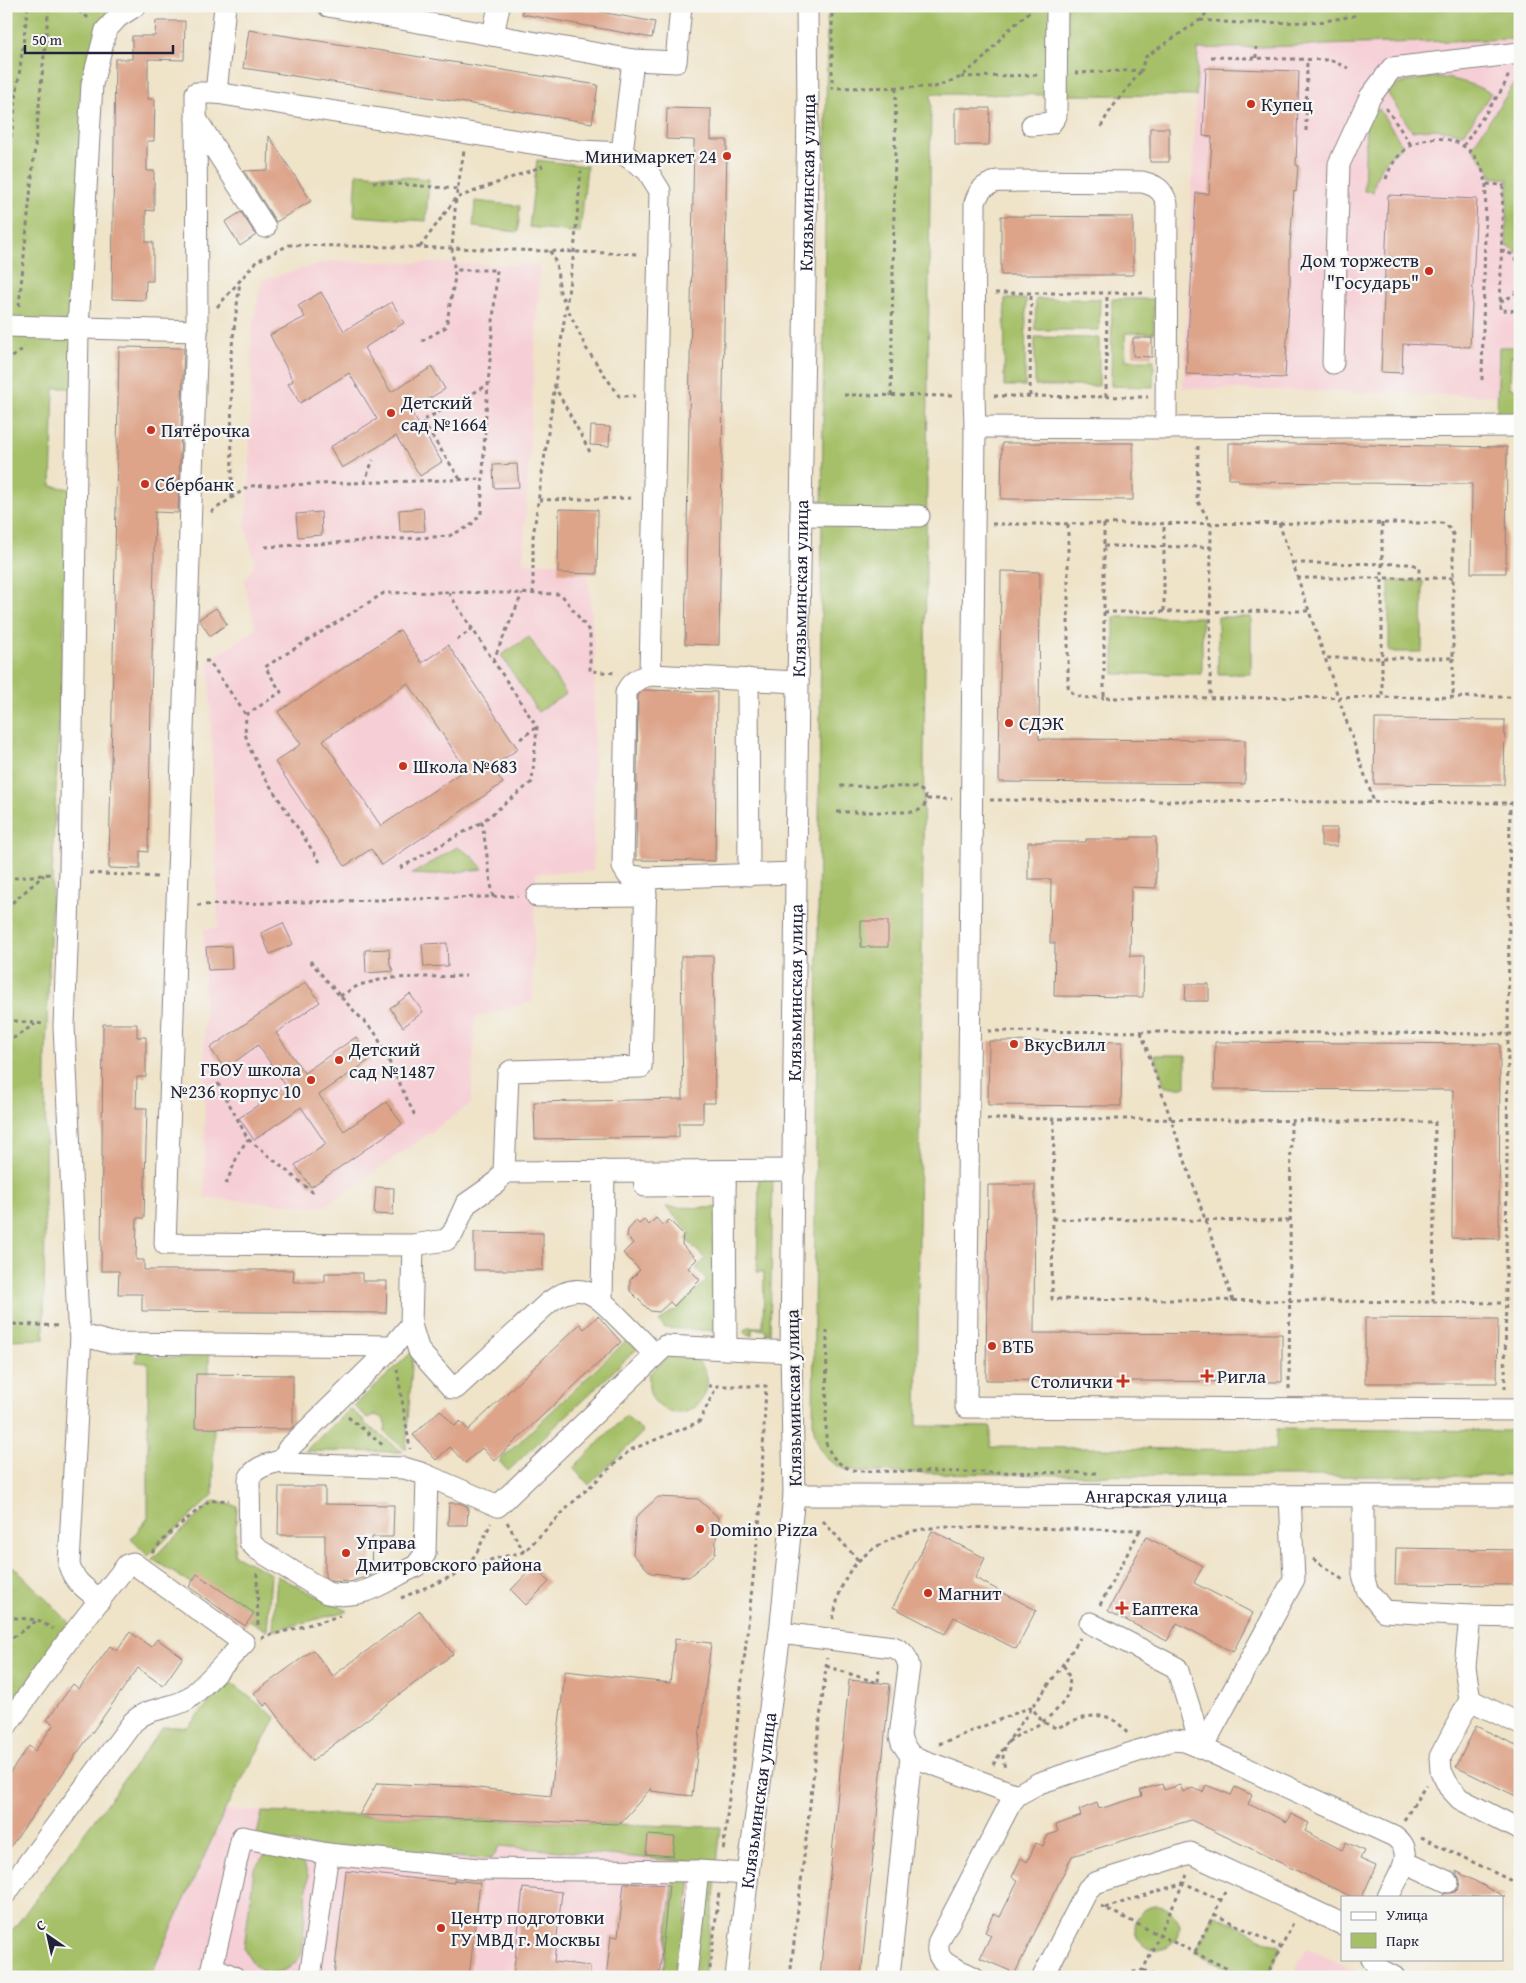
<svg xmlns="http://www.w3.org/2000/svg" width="1526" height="1983" viewBox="0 0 1526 1983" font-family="'Gentium Book Plus',serif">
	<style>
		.built { fill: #f6cfd6 }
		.green { fill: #a5c067; stroke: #647151 }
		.building { fill: #dda48a; fill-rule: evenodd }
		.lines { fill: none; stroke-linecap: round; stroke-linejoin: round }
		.minor-casing { stroke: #888282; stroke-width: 23 }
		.path { stroke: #888282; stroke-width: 3; stroke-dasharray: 4 4; stroke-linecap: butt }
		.minor { stroke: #fff; stroke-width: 21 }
		.poi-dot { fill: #c8321e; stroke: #f6f6f2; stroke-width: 2 }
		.labels { text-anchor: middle; stroke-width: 4.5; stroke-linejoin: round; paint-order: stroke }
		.poi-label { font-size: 19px; fill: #22223b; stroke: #f6f6f2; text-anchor: start }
		.street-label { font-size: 19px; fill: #22223b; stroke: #f6f6f2 }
	</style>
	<rect width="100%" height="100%" fill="#f6f6f2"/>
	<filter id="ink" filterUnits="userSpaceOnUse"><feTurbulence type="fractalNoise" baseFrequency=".02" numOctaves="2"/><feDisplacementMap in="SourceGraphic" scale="10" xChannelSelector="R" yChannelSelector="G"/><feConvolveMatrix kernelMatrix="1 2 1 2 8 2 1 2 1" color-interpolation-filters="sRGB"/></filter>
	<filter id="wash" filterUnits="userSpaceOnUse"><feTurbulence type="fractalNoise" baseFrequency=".0096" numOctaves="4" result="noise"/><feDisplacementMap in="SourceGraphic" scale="20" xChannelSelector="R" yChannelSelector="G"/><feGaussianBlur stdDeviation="1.12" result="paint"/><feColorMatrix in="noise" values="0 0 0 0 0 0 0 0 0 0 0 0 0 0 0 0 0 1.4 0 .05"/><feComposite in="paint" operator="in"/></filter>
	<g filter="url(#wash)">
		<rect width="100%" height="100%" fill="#efe3c8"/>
		<path class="built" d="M1514,39L1520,55V347H1499L1498,396L1183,388L1198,49Z
			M331,261L540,265L523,563H558V573L588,574L595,653L593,871L536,873L532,1002L475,1017L471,1104L324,1207L205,1198L204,929L218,928L209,661L256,629L244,582L255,563L245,527L249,486L252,328L262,280Z
			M225,1810L721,1827L704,1977H150Z
			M1307,1948L1343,1965L1368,1977H1292Z"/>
		<path class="green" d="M6,6H118L99,43L73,388H54L51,486L71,489L54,827L46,1052L44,1339L6,1340Z
			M831,6H1360L1364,9H1512L1514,39L1198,49L1196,96L931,94L917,1426L991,1427V1447L1276,1450L1277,1429L1520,1431V1476H1149L856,1472C828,1467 818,1452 813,1425L827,19Z
			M1520,75V254L1506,245L1508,179L1492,177L1489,169L1472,147Z
			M1437,77C1457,79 1473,84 1491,93L1464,134C1445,129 1431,128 1412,131L1385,89C1402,82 1418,79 1437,77Z
			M1379,109L1403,146C1385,158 1376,171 1373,192L1364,191L1366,120L1371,114Z
			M537,160L587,166L580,233L529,227Z
			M357,173L429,179L426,221L354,216Z
			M475,201L520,206L518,232L473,227Z
			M1005,299H1026L1025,386H1004Z
			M1036,299H1100L1099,330H1035Z
			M1112,299H1154V333H1125L1126,360H1154L1153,387L1111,386Z
			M1035,337L1099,338V386H1035Z
			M1499,347H1520V356H1511L1510,388L1520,389V417L1497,415Z
			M1389,581H1423L1422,652H1389Z
			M1114,617H1202V674H1114Z
			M1218,617H1251V674H1218Z
			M529,637L566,694L538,712L501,655Z
			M457,847L472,856L483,869L430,875L412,874Z
			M1154,1055H1186V1087H1165Z
			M759,1176H773L770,1336H766V1330L752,1329V1336L745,1333V1330L749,1327H763L764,1272H757Z
			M666,1207L724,1208L716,1331L665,1328L659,1322L673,1310L675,1311L707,1280L696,1268L705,1259L686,1239L691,1234Z
			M631,1336L640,1346L508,1471L499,1461Z
			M209,1342V1416L214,1420L213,1495L148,1556L131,1539L148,1518V1363L136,1362L137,1350L150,1351L156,1358L185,1357L186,1343Z
			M413,1351L406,1450L384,1432L386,1426L383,1418L375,1415L368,1418L354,1406Z
			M671,1354C734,1355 704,1431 664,1409C649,1401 648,1389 649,1374Z
			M350,1409L365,1421L364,1423L403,1452L305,1451Z
			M626,1415L643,1432L589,1485L573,1468Z
			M213,1501L237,1506L234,1555L271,1574L267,1631L152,1559Z
			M6,1559L70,1623L6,1714Z
			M277,1576L347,1611L273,1631Z
			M228,1680L276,1718L225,1810L150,1977H6V1939L163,1727H188Z
			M262,1812L674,1826L721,1827L717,1864L499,1846L494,1856L490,1859L331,1852L257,1835Z
			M276,1851C294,1856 303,1856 308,1876L302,1954C285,1981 255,1978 244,1948L254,1869L263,1857Z
			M674,1877L691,1878L680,1973L663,1971Z
			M703,1879L716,1880L704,1977H691Z
			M1135 1928a22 22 0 1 1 44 0a22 22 0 1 1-44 0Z
			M1214,1914L1281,1947L1266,1977H1244L1195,1952Z"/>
		<g id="blocks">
			<path class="building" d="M523,6H569L655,22L652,38L522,14Z
				M156,21H185L184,60L148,59V99H155L154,141H147V171H154V211L146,210V242H153V281H146L145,300L112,299L115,59H132V36H155Z
				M249,30L598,85L592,123L243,68Z
				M1206,68L1299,71L1296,165H1298L1296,192L1294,191L1290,245V281L1285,378L1186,374L1196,193L1209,194L1212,137L1203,136Z
				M667,108L711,109V140H727L719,645L685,644L694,140L666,139Z
				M955,108H990L989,145H955Z
				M1150,128H1169V162H1150Z
				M269,136L311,201L276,222L244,171L268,170Z
				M1388,195L1477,199L1470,347L1403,344L1402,373L1381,372Z
				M241,212L256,235L240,246L225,222Z
				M1001,216L1133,217V275H1001Z
				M321,292L344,331L392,302L404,323L364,348L391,392L432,367L445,389L410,410L442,462L420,476L396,436L342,468L330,447L377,419L349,373L300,403L288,384L293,381L270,335L305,317L298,306Z
				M1133,338H1152V357L1133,356Z
				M119,347L184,348L178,513L155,512L148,852L140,851V869L109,868Z
				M591,426L610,427L609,446L590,445Z
				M1002,443H1133V500L1001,499Z
				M1229,443L1507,447L1506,573H1471L1472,484L1239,482V479H1229Z
				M517,464L519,487L494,488L493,465Z
				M423,508L425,531L400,532L399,510Z
				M559,509L598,510L597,574L558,573Z
				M321,512L322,535L298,537L296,514Z
				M1001,571L1040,572L1039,739L1245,740V784L999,782Z
				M216,608L227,624L210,636L199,619Z
				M400,630L422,663L448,645L518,749L492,767L503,783L382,865L371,849L345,866L275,762L301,744L278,712ZM408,683L466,769L381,826L323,740Z
				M644,690L717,692L715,861L636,860L638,696Z
				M1375,719L1505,720L1504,785L1374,784Z
				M1321,828H1337V846H1321Z
				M1131,837H1156V888L1131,887L1130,956H1144L1143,997L1054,996L1055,943H1050L1051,879H1028V842H1086V839H1131Z
				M861,921H888V947H861Z
				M283,923L293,944L270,954L261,933Z
				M447,943L448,966L424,967L422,944Z
				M231,946L232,969L208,970L206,947Z
				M389,949L390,965L394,971L366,973L365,950Z
				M681,956H713L715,1103H703V1123H679V1137L535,1139L534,1102L683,1099Z
				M306,982L320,1002L276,1033L304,1073L356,1037L371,1059L319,1095L344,1131L386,1102L402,1124L311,1187L295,1165L326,1144L301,1107L254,1140L239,1118L286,1086L258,1045L225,1069L210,1048Z
				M1186,984H1209V1001H1185Z
				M410,994L423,1012L403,1027L390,1008Z
				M103,1024H137V1037H146V1077H137L136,1108H147L144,1218H137L136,1260H144V1270H294L293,1282H325V1273H362V1281H387L386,1313L142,1311V1294H118L119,1271H101Z
				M989,1041L1122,1042L1121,1106L988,1105Z
				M1215,1042L1500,1044L1499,1239L1452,1238L1453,1090L1214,1089Z
				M988,1185H1035L1034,1333L1282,1334V1382L986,1380Z
				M376,1187L394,1188L393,1215L374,1214Z
				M656,1218L663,1226L669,1220L683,1234L682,1245L697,1259L688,1268L700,1280L674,1306L670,1302L659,1312L650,1311L630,1291V1280L640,1270L623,1253L633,1243L627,1237L628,1230L636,1221L639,1224L644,1220L649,1225Z
				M474,1232L543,1233V1270H474Z
				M598,1316L621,1342L494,1461L482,1448L465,1463L450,1447L436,1460L413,1435L440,1410L455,1426L460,1421L468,1430L580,1324L584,1329Z
				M1365,1318L1498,1319L1497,1383H1365Z
				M196,1374L293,1375V1427L290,1429L195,1428Z
				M279,1487H325V1504L394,1505L393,1537H372L371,1575L350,1582L331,1581L325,1577V1535H278Z
				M658,1497L698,1499L718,1517L715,1554L689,1577L651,1573L633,1554L636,1517Z
				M449,1503H460L468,1507L467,1525H448Z
				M932,1531L985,1558L975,1578L1036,1610L1016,1649L954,1617L945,1634L893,1607Z
				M1146,1537L1203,1566L1194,1583L1253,1613L1233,1652L1177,1623L1167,1641L1108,1611Z
				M1396,1548L1520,1550V1585L1395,1584Z
				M533,1567L549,1582L526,1605L511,1590Z
				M197,1574L254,1613L245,1626L189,1587Z
				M420,1611L453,1654L312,1761L268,1703L264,1706L254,1693L313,1650L333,1676Z
				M130,1632L151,1647L157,1639L183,1657L163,1686L138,1668L6,1853V1778L29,1746L35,1751L54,1724L47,1720L73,1684L79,1689L110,1646L117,1651Z
				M675,1639L711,1643L692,1796L651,1791V1788L620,1824L359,1815L377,1783L468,1787L551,1796L565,1671L670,1683Z
				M849,1680L890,1684L861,1977H820Z
				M1476,1726L1520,1747V1798L1456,1767Z
				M1162,1784L1164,1790L1180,1785L1183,1792L1192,1788L1203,1792L1206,1785L1231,1795L1235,1787L1252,1795L1248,1804L1287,1822L1291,1814L1309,1823L1305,1831L1342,1850L1346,1842L1364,1851L1360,1859L1376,1866L1362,1897H1352L1191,1820L1072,1856L1015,1973L980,1958L991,1935L985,1932L993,1914L1000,1917L1018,1880L1012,1877L1021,1858L1027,1862L1036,1843L1043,1846L1048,1835L1058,1832L1056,1825L1081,1816L1079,1810L1097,1803L1099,1809L1142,1796L1140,1790Z
				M648,1835L675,1837L673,1856L646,1854Z
				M346,1871L454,1883V1880L480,1883L469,1977H334Z
				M1456,1871L1505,1897H1442L1444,1894L1455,1892L1459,1888L1460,1880Z
				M624,1883L669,1885L659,1977H606L611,1936L618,1937Z
				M523,1888L562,1892L554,1962L590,1966V1977H513Z"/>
		</g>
	</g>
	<g filter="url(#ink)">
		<use href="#blocks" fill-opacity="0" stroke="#888282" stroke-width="1"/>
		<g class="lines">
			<g class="minor-casing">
				<g id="minor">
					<path d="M135,6L118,17L106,30L92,84L78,328L70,871L64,1026L78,1321L81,1335L112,1343L393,1346"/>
					<path d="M328,6L633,60L622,153L582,151L216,93H196L197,331L165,1244L413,1245L446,1240L453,1233L466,1204L496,1183L504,1172L794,1170"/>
					<path d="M493,35L499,6"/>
					<path d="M633,60L676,62L681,6"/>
					<path d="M216,93L225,6"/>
					<path d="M196,119L265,227"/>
					<path d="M1032,125L1051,123L1056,116L1057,6"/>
					<path d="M622,153L647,170L660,191L650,675C639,678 630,682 626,693L623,867L628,875L646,878"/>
					<path d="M6,326L197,331"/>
					<path d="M1333,363L1339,164L1370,97L1392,68L1520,53"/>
					<path d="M975,427L1166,428L1520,426"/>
					<path d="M1166,428L1167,204C1163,190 1156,185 1142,182L997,181C984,186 979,189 975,203L974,396L975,427L966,1407L1520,1410"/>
					<path d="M801,515L919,516"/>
					<path d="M650,675L798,682"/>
					<path d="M748,679L749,875"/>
					<path d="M537,896L646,895"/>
					<path d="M643,1171L645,1186L725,1185"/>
					<path d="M725,1171L726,1349"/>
					<path d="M504,1172L508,1074L511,1071L641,1067L646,878L796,873"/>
					<path d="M413,1245L411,1325L393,1346L288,1449L283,1460L287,1464L404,1468L421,1473L498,1506L665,1346L791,1352"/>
					<path d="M602,1299L604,1171"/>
					<path d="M411,1325L419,1351L452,1388H456L548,1303C580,1278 596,1294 620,1319C632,1331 644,1343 655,1355"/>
					<path d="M81,1335L69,1565C74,1582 86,1589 100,1600"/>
					<path d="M283,1460C270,1464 255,1466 249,1479L250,1542L257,1549L327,1593C364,1601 385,1580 416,1566L425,1554L427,1476"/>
					<path id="s1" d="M794,1495L1520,1496"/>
					<path d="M1363,1497V1575L1367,1590L1384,1611L1470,1616L1465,1667L1470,1700L1520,1724"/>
					<path d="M1470,1616L1520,1617"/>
					<path d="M1090,1623L1177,1668L1202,1748L1294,1579L1290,1497"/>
					<path d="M780,1633L893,1647C903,1651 907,1656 909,1667L900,1736L902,1743L911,1756L889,1977"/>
					<path d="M1470,1700L1440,1757L1441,1771L1449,1787L1460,1799L1520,1830"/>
					<path d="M6,1726L69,1639L127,1565L133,1563L244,1643C229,1658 203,1689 186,1700C168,1710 148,1707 133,1722L6,1893"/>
					<path d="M911,1756L1017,1795"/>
					<path d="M1405,1862L1448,1882"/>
					<path d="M698,1871L748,1874"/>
					<path d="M1372,1959L1379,1969L1394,1977"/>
					<path d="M234,1977L212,1967L242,1837L328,1854"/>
					<path d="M310,1977L328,1854L479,1869L698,1871L686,1977"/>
					<path id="s2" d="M736,1977L748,1874L780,1633L794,1495L791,1352L798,682L808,112L807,6"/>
					<path d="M973,1977C956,1968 932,1964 939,1941L1010,1804L1017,1795L1039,1783L1172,1740L1185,1741L1202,1748L1394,1836C1418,1853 1398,1876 1388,1897"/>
					<path d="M1043,1977L1088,1889L1095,1883L1190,1853L1342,1924"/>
				</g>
			</g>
			<path class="path" d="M72,6L90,19
				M832,6V88L935,87L961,77L985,57L1005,33L1036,6
				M1200,20L1238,23L1319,22L1359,15
				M1211,57L1330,60L1348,68
				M1256,58V47
				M1075,73L1142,70L1144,58L1200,20L1213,6
				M961,77L1037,75
				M1386,108L1411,145
				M1101,127C1111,105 1128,90 1141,70
				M1306,131L1307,59
				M1463,146L1503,88L1509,74
				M6,177L28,6
				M1386,179C1403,123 1477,125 1486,184L1503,185L1500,310L1520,311
				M373,182L458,189
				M420,247L456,198L464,151
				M1501,250L1511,254L1520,265
				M550,251L556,263L560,292L586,348L619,396H635
				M995,293H1146
				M1500,302L1514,295L1520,286
				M19,306L49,6
				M217,307L257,261L289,245L452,248L456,198L543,166
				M422,341L446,327L455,277L452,248L640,254
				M6,362L25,347
				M1482,380L1486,184
				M554,385L590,452
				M844,395L955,396
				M891,396L896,87
				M994,396L1148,397
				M1030,396L1031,293
				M1106,397L1107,293
				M1198,446L1197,500L1211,524L1210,698
				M460,479L422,421L488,385
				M364,483L373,460
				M232,497L231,354L240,281
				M539,500L635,498
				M211,512L249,486L482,479
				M1279,523L1374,802
				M1382,523V697
				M992,524L1442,523L1447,525L1453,534V658H1324
				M1068,524V686C1073,701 1091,697 1104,698
				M1104,524V698L1520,697
				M1104,546L1211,547
				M265,547L449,536L470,526L481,514L486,411L497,270H454
				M1293,563L1412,564L1419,567V577
				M1297,578H1453
				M533,594V537L574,252L581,171
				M1164,611V524
				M1104,612L1309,611
				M457,640L472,629
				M1453,658V697
				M205,661H209L246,715
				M493,661L522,594
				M520,739L537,727
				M927,799H952
				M990,800L1520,803
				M837,812H914C930,808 930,791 914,787L837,786
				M320,862L263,775L251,751L245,734L246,715L281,692L265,667L384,593L448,592
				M400,868L482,822
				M89,873L158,877
				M6,879L50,874
				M493,897L482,822L532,782L537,727L448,592L561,594L590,632V671L615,673
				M197,905L518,896
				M6,908L44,875
				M310,961L340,996L376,1034L416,1118
				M340,996L359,985L388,978L466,976
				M6,1020L45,1024
				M988,1031L1520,1034
				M1141,1032L1233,1301
				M6,1043L35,1024
				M218,1083L248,1139L316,1195
				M987,1119C1136,1118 1285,1121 1435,1122L1433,1302L1052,1299L1054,1120
				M226,1184L239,1152L248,1139
				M1053,1219L1290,1221
				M1433,1302L1505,1303
				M6,1328L14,1324L60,1326
				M827,1330L826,1443C832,1459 840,1467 857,1471L1096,1473
				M397,1369L410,1449
				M708,1386H717
				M1289,1389L1291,1122
				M1505,1389L1510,803
				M348,1417L384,1446
				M823,1521L859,1561
				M507,1522L524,1552
				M152,1552L171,1532L209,1501L229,1500
				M1313,1559L1343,1580
				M463,1572L477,1552L491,1523
				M257,1573L258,1629
				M401,1598L493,1559L524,1552L572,1503L630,1450L699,1422L717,1386H766L760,1515L723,1853
				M1100,1605L1140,1530
				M6,1617L38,1620L53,1629
				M833,1619C836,1607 838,1594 844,1582C855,1556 886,1538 913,1531C922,1529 931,1528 940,1527L1145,1530
				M261,1638L340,1616
				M6,1642L38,1620
				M826,1666L878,1683L879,1666
				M1008,1742C1019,1733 1031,1730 1042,1722C1061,1709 1080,1688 1063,1665
				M939,1744L1031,1707L1043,1722L1056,1728C1084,1718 1106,1704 1127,1733
				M1005,1747L1003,1757L1005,1770
				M993,1765C1020,1721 1053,1682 1080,1638
				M1404,1820L1426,1785
				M1421,1837L1520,1885
				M1101,1906L1244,1977
				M1105,1908L1184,1883L1221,1900
				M1214,1914L1281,1947
				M1195,1952L1225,1892
				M709,1977L719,1892
				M790,1977L827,1658
				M1109,1977L1143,1970L1187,1875
				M1140,1977L1143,1970L1157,1977
				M1266,1977L1293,1923"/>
			<use href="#minor" class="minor"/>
		</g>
	</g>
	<g class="poi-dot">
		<circle cx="1251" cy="104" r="5"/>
		<circle cx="727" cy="156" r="5"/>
		<circle cx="1429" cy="271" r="5"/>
		<circle cx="391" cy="413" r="5"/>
		<circle cx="151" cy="430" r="5"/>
		<circle cx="145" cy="484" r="5"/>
		<circle cx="1009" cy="723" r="5"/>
		<circle cx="403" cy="766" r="5"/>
		<circle cx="1014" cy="1044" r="5"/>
		<circle cx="339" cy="1060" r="5"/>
		<circle cx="311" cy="1080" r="5"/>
		<circle cx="992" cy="1346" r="5"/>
		<path d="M1204.5 1368.5h5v5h5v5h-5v5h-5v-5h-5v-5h5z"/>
		<path d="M1120.5 1373.5h5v5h5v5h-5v5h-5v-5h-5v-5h5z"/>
		<circle cx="700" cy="1529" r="5"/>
		<circle cx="346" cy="1553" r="5"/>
		<circle cx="928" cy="1593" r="5"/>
		<path d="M1119.5 1600.5h5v5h5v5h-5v5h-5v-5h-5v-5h5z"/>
		<circle cx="441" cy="1928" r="5"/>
	</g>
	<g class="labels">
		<g class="poi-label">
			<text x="1261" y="111">Купец</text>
			<text x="717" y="163" text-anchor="end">Минимаркет 24</text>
			<text x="1419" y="267" text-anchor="end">Дом торжеств<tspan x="1419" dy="22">"Государь"</tspan></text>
			<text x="401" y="409">Детский<tspan x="401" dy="22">сад №1664</tspan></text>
			<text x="161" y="437">Пятёрочка</text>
			<text x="155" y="491">Сбербанк</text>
			<text x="1019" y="730">СДЭК</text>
			<text x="413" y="773">Школа №683</text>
			<text x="1024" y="1051">ВкусВилл</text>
			<text x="349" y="1056">Детский<tspan x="349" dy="22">сад №1487</tspan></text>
			<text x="301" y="1076" text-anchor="end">ГБОУ школа<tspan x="301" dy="22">№236 корпус 10</tspan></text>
			<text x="1002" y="1353">ВТБ</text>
			<text x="1217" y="1383">Ригла</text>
			<text x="1113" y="1388" text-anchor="end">Столички</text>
			<text x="710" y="1536">Domino Pizza</text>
			<text x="356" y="1549">Управа<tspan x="356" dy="22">Дмитровского района</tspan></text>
			<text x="938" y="1600">Магнит</text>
			<text x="1132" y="1615">Еаптека</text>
			<text x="451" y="1924">Центр подготовки<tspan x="451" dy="22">ГУ МВД г. Москвы</tspan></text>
		</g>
		<g class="street-label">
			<text dy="7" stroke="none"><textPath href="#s2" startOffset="1798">Клязьминская улица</textPath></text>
			<text dy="7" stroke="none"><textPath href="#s2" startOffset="1392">Клязьминская улица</textPath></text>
			<text dy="7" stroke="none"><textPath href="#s2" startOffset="988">Клязьминская улица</textPath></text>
			<text transform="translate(793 1398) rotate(-91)" y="7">Клязьминская улица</text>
			<text dy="7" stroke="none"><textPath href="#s1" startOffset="362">Ангарская улица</textPath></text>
			<text dy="7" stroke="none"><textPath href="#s2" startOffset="178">Клязьминская улица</textPath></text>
		</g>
	</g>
	<rect width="1526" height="1983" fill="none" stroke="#f6f6f2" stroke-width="25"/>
	<rect x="1341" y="1896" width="162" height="65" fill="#f6f6f2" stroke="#a1a1a9"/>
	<rect x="1351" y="1912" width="25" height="8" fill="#ffffff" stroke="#a1a1a9"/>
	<text x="1386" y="1920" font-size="15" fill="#22223b">Улица</text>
	<rect x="1351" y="1933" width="25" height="15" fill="#a5c067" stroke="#a1a1a9"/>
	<text x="1386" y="1946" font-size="15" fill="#22223b">Парк</text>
	<g transform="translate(48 1936) rotate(326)" stroke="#f6f6f2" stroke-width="4" paint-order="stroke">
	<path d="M0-4L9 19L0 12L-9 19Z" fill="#22223b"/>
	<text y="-8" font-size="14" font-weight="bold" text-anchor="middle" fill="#22223b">С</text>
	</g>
	<path d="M25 45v8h148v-8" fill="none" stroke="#22223b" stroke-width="2.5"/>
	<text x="32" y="45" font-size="15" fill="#22223b" stroke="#f6f6f2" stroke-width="4" paint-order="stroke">50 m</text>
</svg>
